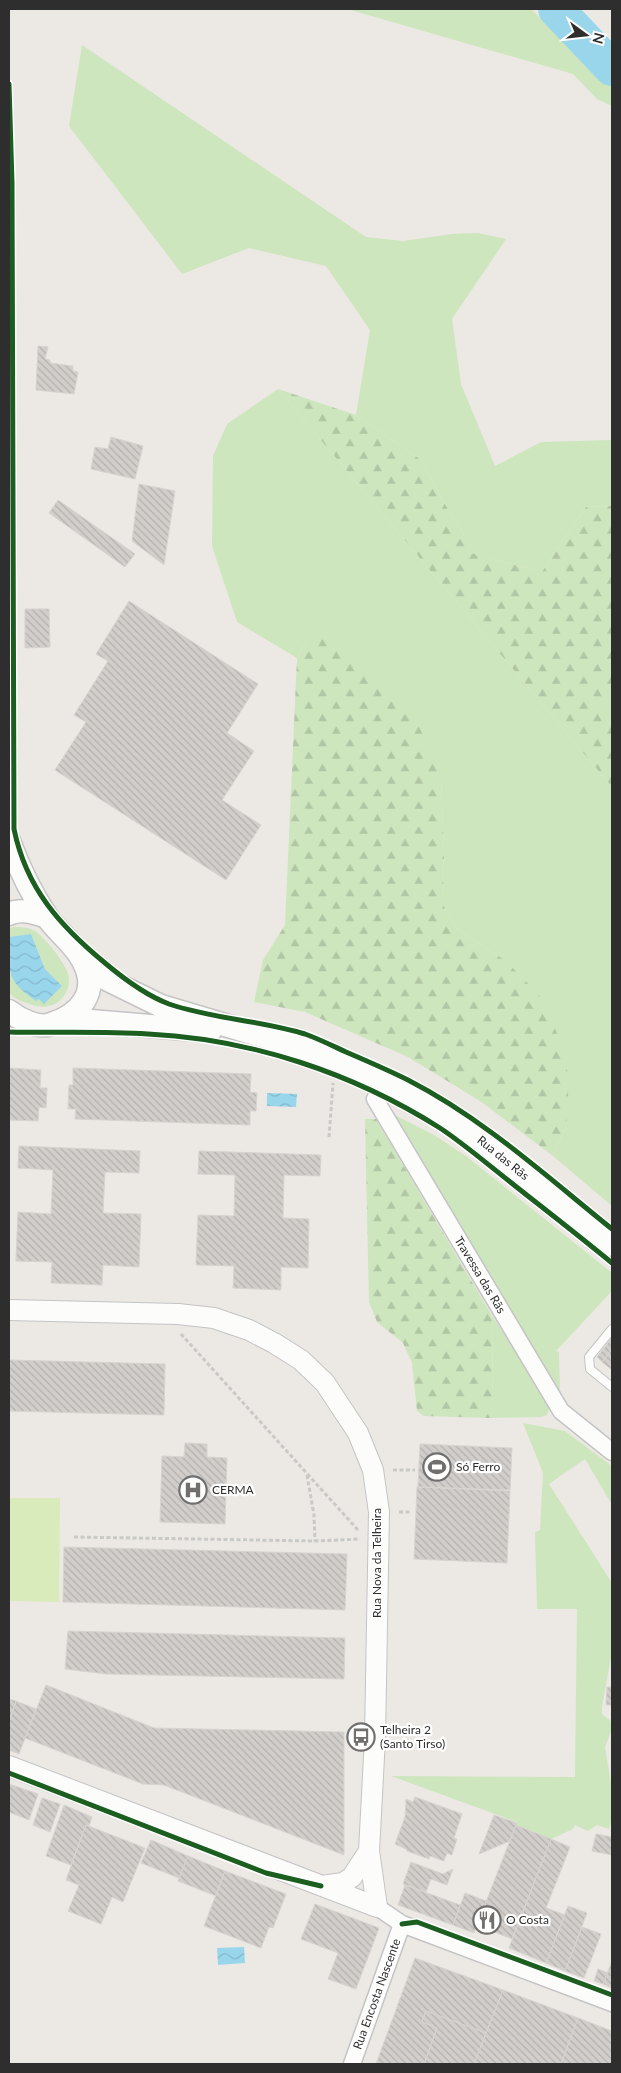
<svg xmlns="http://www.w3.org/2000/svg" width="621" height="2073" viewBox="0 0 621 2073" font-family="Lato,sans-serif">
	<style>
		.grass { fill: #cee6be }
		.forest { fill: url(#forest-firs) }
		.pitch { fill: #d9eabb }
		.water { fill: url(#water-waves) }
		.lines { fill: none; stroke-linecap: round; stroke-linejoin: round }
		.river { stroke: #99d6ec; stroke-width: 36 }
		.building { fill: url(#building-back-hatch); stroke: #d7d4d0 }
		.service-casing { stroke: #c5c4c5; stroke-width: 10 }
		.minor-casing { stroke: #c5c4c5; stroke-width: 19 }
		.tertiary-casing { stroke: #c5c4c5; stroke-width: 22 }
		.secondary-casing { stroke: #c5c4c5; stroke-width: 25 }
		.path { stroke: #c9c9c8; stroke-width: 3; stroke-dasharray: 4 2.5; stroke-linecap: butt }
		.service { stroke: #fcfcfb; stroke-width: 8 }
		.minor { stroke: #fcfcfb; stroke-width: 16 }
		.tertiary { stroke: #fcfcfb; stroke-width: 20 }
		.secondary { stroke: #fcfcfb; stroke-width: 22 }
		.cycleway-casing { stroke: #fff; stroke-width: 8 }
		.cycleway { stroke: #1b5e20; stroke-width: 5 }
		.labels { text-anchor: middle; stroke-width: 4.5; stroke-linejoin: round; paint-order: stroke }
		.street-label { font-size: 12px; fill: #2e2e2e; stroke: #fff }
		.poi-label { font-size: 12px; fill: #2e2e2e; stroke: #fff; text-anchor: start }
	</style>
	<defs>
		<pattern id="forest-firs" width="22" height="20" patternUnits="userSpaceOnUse" patternTransform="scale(1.25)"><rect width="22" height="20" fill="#cee6be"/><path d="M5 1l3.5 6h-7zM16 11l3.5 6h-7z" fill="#b1c6a4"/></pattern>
		<pattern id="water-waves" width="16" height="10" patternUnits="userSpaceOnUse" patternTransform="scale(1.25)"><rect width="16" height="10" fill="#99d6ec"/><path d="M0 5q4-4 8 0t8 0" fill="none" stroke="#84b8cb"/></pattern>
		<pattern id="building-back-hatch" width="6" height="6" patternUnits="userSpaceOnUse" patternTransform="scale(1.25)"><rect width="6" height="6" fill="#d1cecb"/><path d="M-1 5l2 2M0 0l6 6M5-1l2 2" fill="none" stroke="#b4b1af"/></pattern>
	</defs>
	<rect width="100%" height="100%" fill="#ece8e4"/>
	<path class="grass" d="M347,9H531L612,85V106L597,99L573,74Z
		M82,45L366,237L403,241L452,234L478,233L506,239L452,319L461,384L495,466L541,442L612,440V506L586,507L542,572L466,552L463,532L452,517L421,460L356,415L370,330L326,266L249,248L182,274L69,126Z
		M278,389L612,787V1206L553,1156L566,1127L506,961L457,929L443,905L444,850L441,781L306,642L297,658L237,622L212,546L213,456L227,424Z
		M612,692V727L604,702Z
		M14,927C21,927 27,927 33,930C43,934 69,967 69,978C70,997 54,1010 36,1006C26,1003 17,1001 9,993V972L27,995L39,998L61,986L45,969L31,935L9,937V929Z
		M389,1112L434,1135L466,1156L612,1273V1291L556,1351L559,1352L560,1394Z
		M492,1316L548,1398L550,1408L547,1415L541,1417L490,1418L493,1412Z
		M523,1423L565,1431L612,1466V1505L585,1459L549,1484L612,1583V1652L602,1707V1714L612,1722V1729L605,1747L612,1789V1818L609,1829L597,1825L588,1831L575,1825L573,1829L551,1839L516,1825L517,1822L391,1776L575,1777L577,1609H537L535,1532L540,1530L543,1473Z"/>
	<path class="forest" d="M278,389L356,415L421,460L452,517L463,532L467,552L542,572L586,507L612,506V692L605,702L612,727V787Z
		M316,637L332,643L407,701L425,739L441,781L444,850L443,905L457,929L506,961L544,1000L558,1036L569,1077L567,1118L566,1127L553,1156L480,1101L408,1057L305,1012L254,1002L263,960L285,925L297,658L306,642Z
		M365,1119H376L492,1316L493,1412L490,1418L424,1416L417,1411L412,1363L403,1343L377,1322L369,1302Z"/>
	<path class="pitch" d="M9,1498H60L59,1602L9,1601Z"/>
	<path class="water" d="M31,934L45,969L62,986L44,1004L39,999L36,1001C5,980 9,971 9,937Z
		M267,1093L297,1094L296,1107L267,1106Z
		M244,1947L245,1963L218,1965L217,1948Z"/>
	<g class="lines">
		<path class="river" d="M556,9L612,68"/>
	</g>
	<path class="building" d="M38,346L48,347L45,359L50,360V363L73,366V371L78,372L74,394L36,390Z
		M111,437L143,446L135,479L91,469L95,447L108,449Z
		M139,484L175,491L164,565L132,541Z
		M58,500L135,554L125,567L49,513Z
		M129,601L258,684L227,733L254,751L222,800L261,825L226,880L55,770L86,722L74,715L108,661L96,654Z
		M25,609H49L50,647L25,648Z
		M9,1068L41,1070L40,1088H47L46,1108L39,1107L38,1121L9,1120Z
		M73,1068L251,1074L250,1092L257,1093L256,1111H250V1125L75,1119L76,1109H68L69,1085H73Z
		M19,1146L140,1151L139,1173L105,1172L103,1213L141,1214L139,1267L103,1265L102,1285L51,1283L52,1262L16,1261L18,1212L51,1214L53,1170L18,1168Z
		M199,1151L321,1155L320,1176L284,1175L283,1218L309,1219L308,1268L281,1267V1290L233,1288L234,1266L196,1265L198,1215L234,1216L235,1175L198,1174Z
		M612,1338V1349L602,1362L597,1357Z
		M612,1349V1370L602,1362Z
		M9,1360L165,1364L164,1415L9,1411Z
		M185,1443L207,1444V1457L227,1458L225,1524L160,1522L162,1456L184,1457Z
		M420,1444L512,1448L510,1490L418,1487Z
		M417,1487L510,1491L507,1563L414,1559Z
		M64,1547L347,1554L345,1610L63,1602Z
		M68,1631L345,1638L344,1679L106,1674L65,1669Z
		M46,1685L154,1728L344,1732V1855L164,1785L143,1784L25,1738Z
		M607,1687H612V1705H606Z
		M9,1699L16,1701L9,1722Z
		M16,1701L36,1709L19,1754L9,1750V1722Z
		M9,1784L38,1794L29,1820L9,1812Z
		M415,1797L462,1814L454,1838L457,1839L452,1855L447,1853L444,1861L430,1856L429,1859L407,1851L406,1849L395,1844L405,1817L406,1799L413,1802Z
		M42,1798L60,1804L50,1832L33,1825Z
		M64,1805L92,1817L89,1826L86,1825L71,1865L46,1856Z
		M494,1815L517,1823L516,1825L510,1841L479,1854Z
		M86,1825L145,1848L123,1902L112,1897L101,1924L68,1911L79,1885L66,1880Z
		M516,1825L551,1839L512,1939L477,1925Z
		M596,1834L612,1837V1855L592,1851Z
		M551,1839L570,1847L546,1908L565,1915L546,1963L509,1948Z
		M151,1840L188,1856L179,1878L141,1863Z
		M188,1856L225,1871L216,1896L178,1881Z
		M411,1862L443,1874L453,1869L447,1885L431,1879L426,1892L403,1884Z
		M225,1871L286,1894L273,1928L269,1927L261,1948L204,1926Z
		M405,1885L460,1905L453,1925L398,1905Z
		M465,1893L486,1901L474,1933L453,1925Z
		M315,1904L379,1928L356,1989L328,1979L338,1953L301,1939Z
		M568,1906L587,1913L565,1971L546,1963Z
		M582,1927L601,1934L584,1978L565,1971Z
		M415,1958L503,1990L486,2033L426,2011L422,2022L437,2028L424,2064H376Z
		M612,1961V1988L603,1984Z
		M598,1969L608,1973L603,1984L594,1981Z
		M503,1990L578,2018L561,2064H474Z
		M426,2011L486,2033L474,2064H424L437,2028L422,2022Z
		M578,2018L612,2031V2064H561Z"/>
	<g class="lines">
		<g class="service-casing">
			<path id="service" d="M612,1329L589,1357L590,1369L612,1387"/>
		</g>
		<g class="minor-casing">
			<path id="minor" d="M385,1083L375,1099L561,1411L612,1452
				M377,1907L402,1924L612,2003
				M352,2064L402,1924"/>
		</g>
		<g class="tertiary-casing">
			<path id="tertiary" d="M9,1310L178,1314L214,1318L249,1330L274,1343L301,1360L325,1383L358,1433L373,1470L379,1512L375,1738L369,1851L377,1907L9,1766
				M322,1886L343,1883L352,1877L369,1851"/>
		</g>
		<g class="secondary-casing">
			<path id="secondary" d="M9,841C19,868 31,893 47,917C57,932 75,944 83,961C100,992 80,1015 51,1024C38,1029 19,1019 9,1011
				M9,914C21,908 35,913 47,917
				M83,960L104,978L161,1006L306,1049L385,1083L444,1115L479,1138L612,1245
				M67,1019L210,1031"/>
		</g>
		<path class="path" d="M329,1137L333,1083
			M181,1334L358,1530
			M393,1470H415
			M307,1475L314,1515L315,1541
			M399,1512H411
			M74,1537L315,1541L360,1539"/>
		<use href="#service" class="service"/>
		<use href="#minor" class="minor"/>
		<use href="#tertiary" class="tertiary"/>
		<use href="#secondary" class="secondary"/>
		<g class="cycleway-casing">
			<path id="cycleway" d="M9,84L12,183L14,829C26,888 60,926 105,963C124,979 145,995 169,1004C212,1019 260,1020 305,1034C319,1039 333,1046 346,1052C367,1061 388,1070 408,1080C484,1119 546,1176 612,1229
				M9,1032C55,1033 102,1031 148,1034C251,1039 353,1073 440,1128C464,1144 486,1163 509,1181C543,1208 578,1235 612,1263
				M9,1773L266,1873L321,1886
				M402,1924L417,1922L612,1995"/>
		</g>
		<use href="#cycleway" class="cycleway"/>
	</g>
	<defs>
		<g id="stadium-ring" transform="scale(1.4375)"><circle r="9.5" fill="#fff" stroke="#706f6e" stroke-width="1.5"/><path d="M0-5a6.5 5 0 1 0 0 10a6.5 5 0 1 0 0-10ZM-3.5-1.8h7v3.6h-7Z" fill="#706f6e"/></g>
		<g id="hospital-ring" transform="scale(1.4375)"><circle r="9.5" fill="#fff" stroke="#706f6e" stroke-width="1.5"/><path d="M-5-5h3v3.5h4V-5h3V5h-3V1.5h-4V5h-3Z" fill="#706f6e"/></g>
		<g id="bus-ring" transform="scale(1.4375)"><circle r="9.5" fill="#fff" stroke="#706f6e" stroke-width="1.5"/><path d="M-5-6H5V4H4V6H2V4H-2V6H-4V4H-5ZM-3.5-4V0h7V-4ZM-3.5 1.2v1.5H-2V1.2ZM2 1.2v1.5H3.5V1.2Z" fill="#706f6e"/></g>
		<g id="restaurant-ring" transform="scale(1.4375)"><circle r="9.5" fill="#fff" stroke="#706f6e" stroke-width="1.5"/><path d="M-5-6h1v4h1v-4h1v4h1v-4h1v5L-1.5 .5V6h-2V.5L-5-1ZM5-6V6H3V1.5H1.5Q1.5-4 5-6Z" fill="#706f6e"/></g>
	</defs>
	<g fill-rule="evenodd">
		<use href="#stadium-ring" x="437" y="1467"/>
		<use href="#hospital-ring" x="193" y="1490"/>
		<use href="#bus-ring" x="361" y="1737"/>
		<use href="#restaurant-ring" x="487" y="1920"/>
	</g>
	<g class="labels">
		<g class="street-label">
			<text transform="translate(503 1158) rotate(39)" y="4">Rua das Rãs</text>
			<text transform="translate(480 1275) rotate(59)" y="4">Travessa das Rãs</text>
			<text transform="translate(377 1563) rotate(-90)" y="4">Rua Nova da Telheira</text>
			<text transform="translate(377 1994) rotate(-70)" y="4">Rua Encosta Nascente</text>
		</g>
		<g class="poi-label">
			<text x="456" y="1471">Só Ferro</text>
			<text x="212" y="1494">CERMA</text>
			<text x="380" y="1734">Telheira 2<tspan x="380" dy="14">(Santo Tirso)</tspan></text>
			<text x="506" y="1924">O Costa</text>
		</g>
	</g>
	<rect width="621" height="2073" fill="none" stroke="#2e2e2e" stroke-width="20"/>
	<g transform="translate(586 35) rotate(105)" stroke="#ffffff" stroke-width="4" paint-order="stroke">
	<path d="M0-4L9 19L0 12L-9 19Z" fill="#2e2e2e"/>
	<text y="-8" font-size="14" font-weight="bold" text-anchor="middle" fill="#2e2e2e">N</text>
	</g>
</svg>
